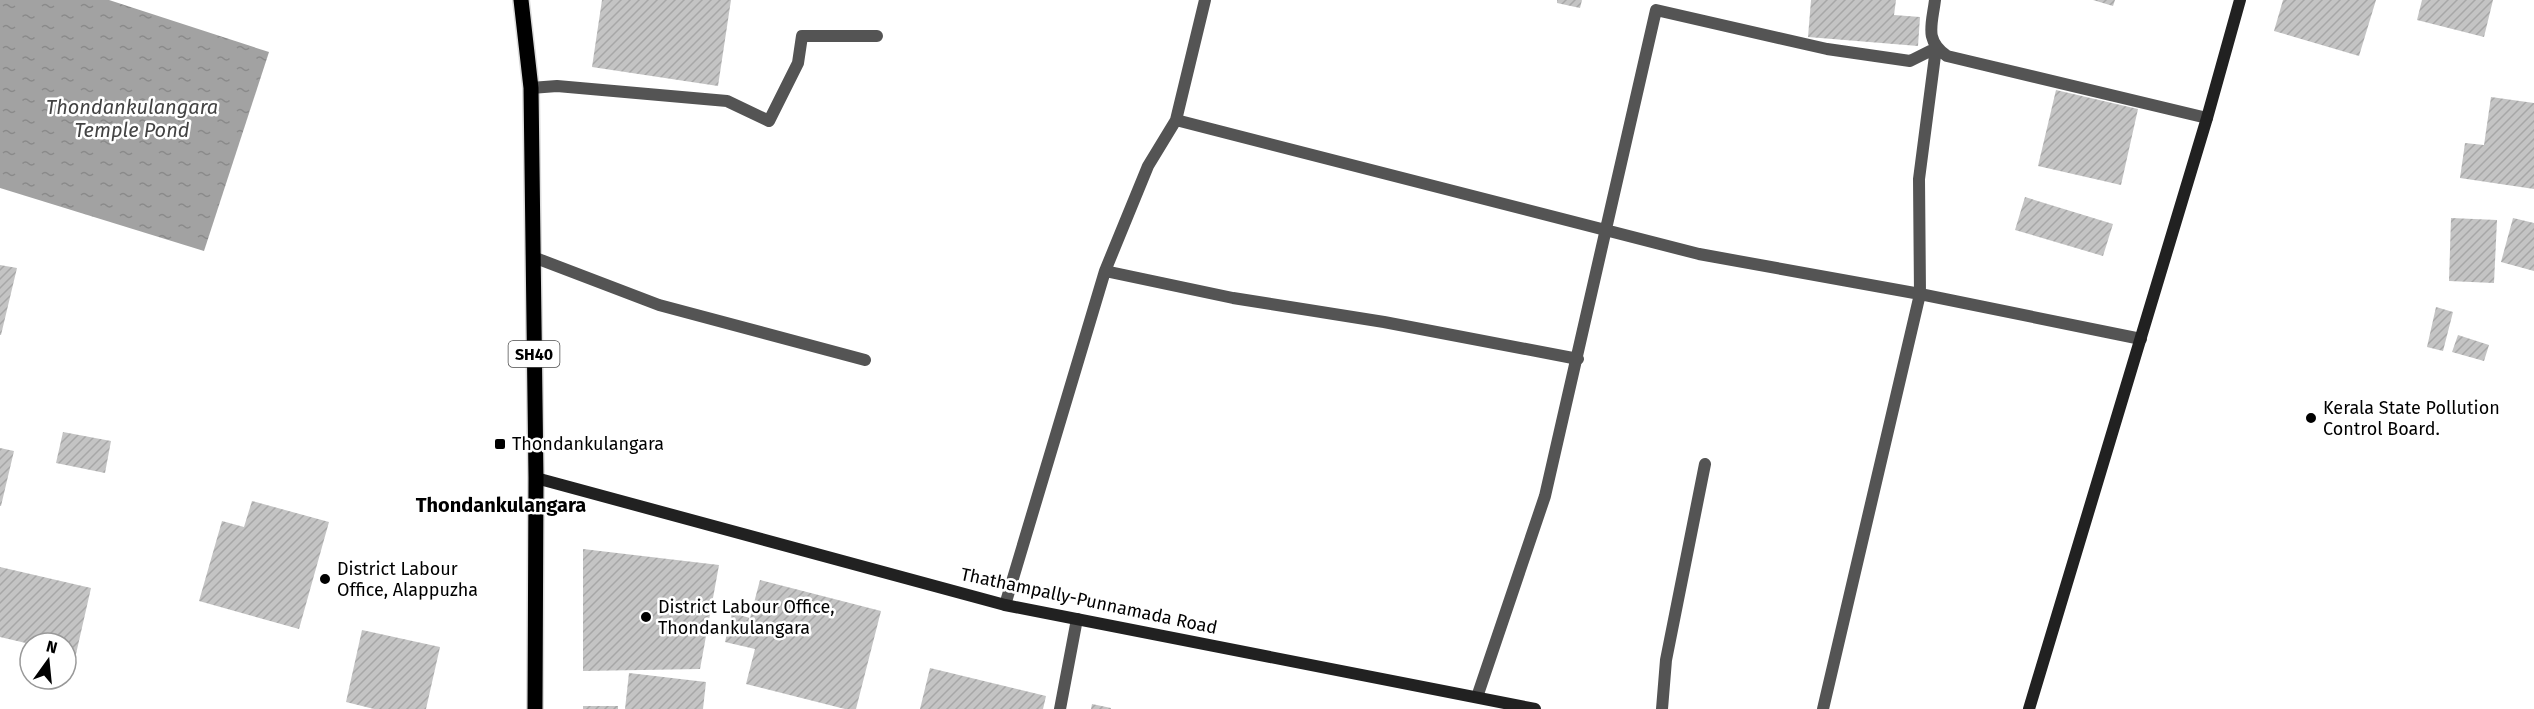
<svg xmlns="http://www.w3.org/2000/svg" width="2534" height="709" viewBox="0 0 2534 709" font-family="'Fira Sans',sans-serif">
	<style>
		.water { fill: url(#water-ripples) }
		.building { fill: url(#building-hatch) }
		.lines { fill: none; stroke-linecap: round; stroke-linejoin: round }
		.primary-casing { stroke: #dbdbdb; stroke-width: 18 }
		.minor { stroke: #545454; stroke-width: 12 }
		.secondary { stroke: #212121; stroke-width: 12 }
		.primary { stroke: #000; stroke-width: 15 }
		.poi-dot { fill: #000; stroke: #fff; stroke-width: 2 }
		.labels { text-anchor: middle; stroke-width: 5; stroke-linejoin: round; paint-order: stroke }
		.shield { fill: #fff; stroke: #4c4c4c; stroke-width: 1.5 }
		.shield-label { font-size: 16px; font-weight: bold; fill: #000 }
		.poi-label { font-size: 18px; fill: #000; stroke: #fff; text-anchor: start }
		.street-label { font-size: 18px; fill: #000; stroke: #fff }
		.water-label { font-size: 20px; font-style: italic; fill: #434343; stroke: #fff }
		.neighbourhood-label { font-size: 20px; font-weight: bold; fill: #000; stroke: #fff }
	</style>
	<defs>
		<pattern id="water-ripples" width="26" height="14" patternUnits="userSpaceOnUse" patternTransform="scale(1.5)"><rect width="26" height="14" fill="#a2a2a2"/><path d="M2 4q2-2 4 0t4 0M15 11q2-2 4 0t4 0" fill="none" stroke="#8a8a8a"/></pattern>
		<pattern id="building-hatch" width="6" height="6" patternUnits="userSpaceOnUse" patternTransform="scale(1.5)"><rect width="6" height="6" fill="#c4c4c4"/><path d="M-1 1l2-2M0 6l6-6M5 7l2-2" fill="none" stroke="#a7a7a7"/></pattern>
	</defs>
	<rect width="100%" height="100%" fill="#fff"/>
	<path class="water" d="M0,0H109L269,52L204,251L0,188Z"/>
	<path class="building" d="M602,0H731L718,86L592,67Z
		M1557,0H1582L1580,8L1557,3Z
		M1811,0H1896L1894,15L1920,17L1918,46L1808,37Z
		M2093,0H2115L2113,6Z
		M2283,0H2376L2359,56L2274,31Z
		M2422,0H2493L2484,37L2417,20Z
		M2056,90L2138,109L2121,185L2038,166Z
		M2491,97L2534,103V189L2460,178L2465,143L2484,145Z
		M2025,197L2113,224L2103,256L2015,230Z
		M2451,218L2497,220L2494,283L2449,281Z
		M2513,218L2534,223V271L2501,262Z
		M0,265L17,268L1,335H0Z
		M2436,307L2453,312L2443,351L2427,347Z
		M2458,335L2489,345L2484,361L2452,352Z
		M63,432L111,441L105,473L56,463Z
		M0,448L14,451L1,506H0Z
		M252,501L329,522L299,629L199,601L222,521L244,527Z
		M583,549L719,565L700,669L583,671Z
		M0,567L91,588L76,654L66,652V643L30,644L0,637Z
		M760,580L881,611L856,709H845L746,684L755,649L725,642L732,613L750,618Z
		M362,630L440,647L426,709H374L346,702Z
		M930,668L1046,696L1043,709H920Z
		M629,673L706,682L703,709H625Z
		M1092,704L1111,708V709H1091Z
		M583,706H618V709H583Z"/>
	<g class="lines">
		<g class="primary-casing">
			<path id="primary" d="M521,0L531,88L536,478L535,709"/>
		</g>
		<path class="minor" d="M1935,0C1932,25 1924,40 1947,56L2207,118
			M531,88L557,86L727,101L769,121L798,63L802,36H877
			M1176,120L1699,254L1920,294L2141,339
			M533,257L659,305L865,360
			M1105,271L1233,298L1384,322L1578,359
			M1005,605L1105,271L1148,166L1176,120L1205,0
			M1477,697L1545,496L1656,10L1827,49L1910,61L1936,48
			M1060,709L1077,619
			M1662,709L1666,660L1705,464
			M1823,709L1920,294L1919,179L1936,48"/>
		<path class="secondary" d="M536,478L1005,605L1535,709
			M2029,709L2207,118L2240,0"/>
		<use href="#primary" class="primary"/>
	</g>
	<g class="poi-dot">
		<circle cx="2311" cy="418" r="6"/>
		<rect x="494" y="438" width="12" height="12" rx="3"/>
		<circle cx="325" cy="579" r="6"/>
		<circle cx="646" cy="617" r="6"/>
	</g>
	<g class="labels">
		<rect class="shield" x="508.5" y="341" width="51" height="26" rx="4.5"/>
		<g class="shield-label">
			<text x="534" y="360">SH40</text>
		</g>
		<g class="poi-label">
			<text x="2323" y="414">Kerala State Pollution<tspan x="2323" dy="21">Control Board.</tspan></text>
			<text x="512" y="450">Thondankulangara</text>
			<text x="337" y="575">District Labour<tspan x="337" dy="21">Office, Alappuzha</tspan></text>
			<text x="658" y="613">District Labour Office,<tspan x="658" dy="21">Thondankulangara</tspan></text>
		</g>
		<g class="street-label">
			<text transform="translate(1089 601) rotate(12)" y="6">Thathampally-Punnamada Road</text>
		</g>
		<g class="water-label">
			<text x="132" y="114">Thondankulangara<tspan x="132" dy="23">Temple Pond</tspan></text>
		</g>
		<g class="neighbourhood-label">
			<text x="501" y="512">Thondankulangara</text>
		</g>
	</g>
	<g transform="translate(48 661) rotate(15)"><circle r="28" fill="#ffffff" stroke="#999999" stroke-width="1.5"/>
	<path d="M0-4.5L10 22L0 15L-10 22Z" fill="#000000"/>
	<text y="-9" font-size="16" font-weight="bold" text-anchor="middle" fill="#000000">N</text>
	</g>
</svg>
